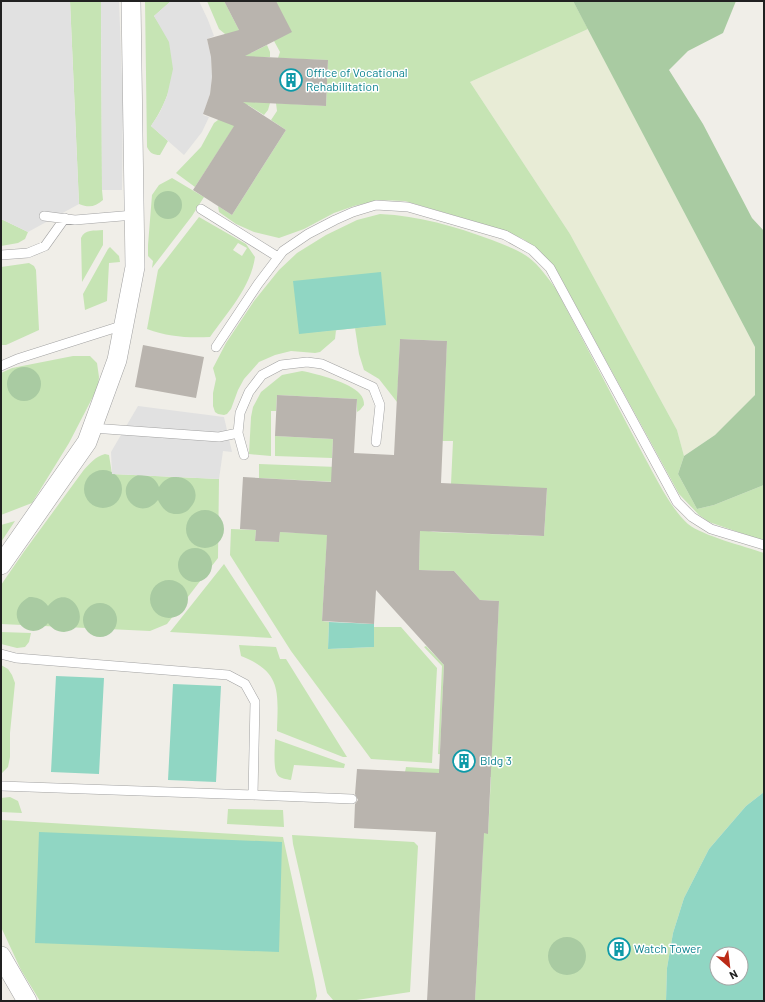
<svg xmlns="http://www.w3.org/2000/svg" width="765" height="1002" viewBox="0 0 765 1002" font-family="Barlow,sans-serif">
	<style>
		.farmland { fill: #e8ecd6 }
		.grass { fill: #c6e4b4; fill-rule: evenodd }
		.forest { fill: #a9cba2 }
		.pitch { fill: #90d6c3; fill-rule: evenodd }
		.parking { fill: #e1e1e1 }
		.building { fill: #b9b4ae }
		.lines { fill: none; stroke-linecap: round; stroke-linejoin: round }
		.service-casing { stroke: #a2a2a2; stroke-width: 10 }
		.minor-casing { stroke: #a2a2a2; stroke-width: 20 }
		.service { stroke: #fff; stroke-width: 9 }
		.minor { stroke: #fff; stroke-width: 19 }
		.labels { text-anchor: middle; stroke-width: 3; stroke-linejoin: round; paint-order: stroke }
		.culture-label { font-size: 12px; fill: #0d838f; stroke: #fff; text-anchor: start }
	</style>
	<rect width="100%" height="100%" fill="#f0eee8"/>
	<path class="farmland" d="M588,29L755,347V395L715,435L684,456L677,430L570,234L470,82Z"/>
	<path class="grass" d="M70,1H101L102,190L103,200C95,207 89,208 79,204Z
		M145,1H170V2L154,16C159,24 165,31 169,40C181,68 167,103 151,126L168,141L160,155C153,155 150,153 147,147Z
		M207,1H224L251,53L267,45L270,52V57H257V61L232,58L225,34L219,29Z
		M276,1H573L588,29L470,82L570,234L677,430L684,456L678,474L697,509L714,505L764,485V541L709,522L699,515L679,494L557,271L540,251L523,239L500,229L405,201L380,200L354,206L334,213L304,229L279,238L254,232L236,224L219,212L218,206L232,215L286,130L271,120L277,111L276,103L326,106L328,60L278,58L280,52L274,41Z
		M226,96L270,103L268,110L264,115L248,105L195,187L176,173L201,147L214,123L218,120Z
		M172,178L204,197L192,216L152,268L153,261L148,256V245L152,195L159,185Z
		M380,214C420,216 454,226 492,240C504,245 517,249 528,257C539,265 548,278 556,289C586,345 615,402 645,458C656,478 671,509 688,524C703,536 744,546 764,553V792L746,806L709,849L684,898L673,933L667,968L666,1001H475L483,848L465,833H488L491,777L471,776L491,756L499,601L480,600L454,571L419,570L420,529L434,532L544,536L547,489L451,484L453,441H442L447,341L400,339L397,402L379,379L364,370L359,354L355,328L386,325L299,334L336,330L335,339L320,352L315,353L291,351L275,355L259,362L244,379L238,390L231,409L227,414L224,415L218,414L215,412L213,406V393L216,379L213,368L226,343L254,301L279,270L297,253L326,235L357,220Z
		M199,217L246,244L255,257C251,287 227,313 210,337C187,338 169,337 147,329L158,270ZM238,243L247,248L242,256L233,250Z
		M1,219L28,232L25,239L18,243L1,246Z
		M103,230V245L82,282L81,238C85,229 94,231 103,230Z
		M110,247L119,256L120,262L109,263L107,301L85,310L83,294L108,249Z
		M29,263L34,266L36,270L39,330L6,345H1V267Z
		M73,356H90L97,363L99,377L98,387L69,443L32,503L1,515V373L12,368Z
		M302,371C317,374 350,382 360,394C363,397 364,401 364,405L360,410L357,412V399L277,395L276,411H271V456L249,454L251,417L253,407L261,392L282,375Z
		M275,436L333,439L332,458L275,456Z
		M105,454L109,455L112,474L219,479L218,558L167,624L150,631L1,624V585L23,553L83,471C90,463 95,457 105,454Z
		M259,464L337,467L336,482L259,478Z
		M338,515L327,538L322,621L329,622L328,649L374,647V627H401L437,668L432,763L371,759L291,651L230,555L231,529L256,530L255,541L279,542L280,532L321,534Z
		M15,521L1,542V525Z
		M224,564L268,631L272,638L170,632Z
		M1,632L31,633L29,642L25,647L17,648L1,644Z
		M239,645L276,647L280,659H286L347,757H343L277,731C278,692 282,672 241,656Z
		M426,646L444,665L440,753L456,754V756L438,754L442,666L424,647Z
		M1,665L8,669L12,675L15,683L10,733V757L8,767L1,774Z
		M275,739L345,764L344,768L294,765L291,780C286,779 280,779 277,774C273,768 275,747 275,739Z
		M406,767L455,770V774L405,772Z
		M10,797L18,801L22,813L1,812V798Z
		M228,809L283,810L284,827L227,824Z
		M1,820L283,837L314,979L317,996L315,1001H40L21,970L1,927Z
		M292,835L414,842L418,846L410,992L350,1001L333,1000L327,993L293,844Z"/>
	<path class="forest" d="M573,1H736L723,33L688,51L669,70L703,124L752,218L764,231V485L714,505L697,509L678,474L684,456L715,435L755,395V347Z
		M154 205a14 14 0 1 1 28 0a14 14 0 1 1-28 0Z
		M7 384a17 17 0 1 1 34 0a17 17 0 1 1-34 0Z
		M84 489a19 19 0 1 1 38 0a19 19 0 1 1-38 0Z
		M138,475C149,475 155,477 159,487C175,462 209,488 190,508C187,512 182,514 176,514C167,514 162,508 158,500C138,525 109,488 138,475Z
		M186 529a19 19 0 1 1 38 0a19 19 0 1 1-38 0Z
		M178 565a17 17 0 1 1 34 0a17 17 0 1 1-34 0Z
		M150 599a19 19 0 1 1 38 0a19 19 0 1 1-38 0Z
		M29,597C37,597 43,599 48,606C72,577 97,629 64,632C57,632 51,628 48,623C29,646 0,613 29,597Z
		M83 620a17 17 0 1 1 34 0a17 17 0 1 1-34 0Z
		M548 956a19 19 0 1 1 38 0a19 19 0 1 1-38 0Z"/>
	<path class="pitch" d="M381,272L386,325L299,334L293,281Z
		M329,622L374,624V647L328,649Z
		M56,676L104,678L99,774L51,772Z
		M173,684L221,686L216,782L168,780Z
		M764,792V1001H666L667,968L673,933L684,898L709,849L746,806ZM717,954H741V978H717Z
		M39,832L282,842L279,952L35,943Z"/>
	<path class="parking" d="M1,1H70L79,204L28,232L1,219Z
		M101,1H119L123,103L122,190H102Z
		M171,1H199L208,20L214,36L207,39L211,57L212,77L210,94L203,115L209,117L202,132L184,155L151,126L160,112L167,96L173,69L169,42L154,16Z
		M138,406L224,417L232,452L223,451L219,479L112,474L111,452Z"/>
	<path class="building" d="M224,1H276L292,32L245,56L328,60L326,106L243,102L286,130L232,215L193,190L234,126L203,114L210,94L212,77L211,57L207,39L239,30Z
		M400,339L447,341L441,483L547,488L544,536L420,531L419,570L454,571L480,600L499,601L488,834L484,833L475,1001H427L436,832L354,828L355,804L358,800L355,794L357,769L439,773L444,665L376,590L374,624L322,621L327,535L280,532L279,542L255,541L256,530L240,529L243,477L331,482L333,439L275,436L277,395L357,399L354,453L394,455Z
		M143,345L204,357L196,398L135,387Z"/>
	<g class="lines">
		<g class="service-casing">
			<path id="service" d="M201,209L278,257
				M44,216L75,220L134,215
				M1,255L28,253L45,246L65,218
				M216,347L258,284L283,251L308,234L335,220L353,212L376,205L408,207L505,235L532,250L550,268L677,502L692,517L711,529L764,545
				M1,366L17,359L124,325
				M92,428L219,437L238,433L240,413L249,392L262,375L281,365L307,362L322,364L373,387L380,405L376,442
				M238,433L244,455
				M1,654L16,658L228,675L245,684L255,702L253,795L1,786
				M253,795L352,799"/>
		</g>
		<g class="minor-casing">
			<path id="minor" d="M1,565L87,442L117,360L135,267L131,1
				M1,956L27,1001"/>
		</g>
		<use href="#service" class="service"/>
		<use href="#minor" class="minor"/>
	</g>
	<defs>
		<g id="building-ring" transform="scale(1.15)"><circle r="9.5" fill="#fff" stroke="#0f9aa8" stroke-width="1.5"/><path d="M-4-6H4V6H1V3H-1V6H-4ZM-2.5-4.3h1.7v1.8h-1.7ZM.8-4.3h1.7v1.8H.8ZM-2.5-1h1.7V.8h-1.7ZM.8-1h1.7V.8H.8Z" fill="#0f9aa8"/></g>
	</defs>
	<g fill-rule="evenodd">
		<use href="#building-ring" x="291" y="80"/>
		<use href="#building-ring" x="464" y="761"/>
		<use href="#building-ring" x="619" y="949"/>
	</g>
	<g class="labels">
		<g class="culture-label">
			<text x="306" y="77">Office of Vocational<tspan x="306" dy="14">Rehabilitation</tspan></text>
			<text x="480" y="765">Bldg 3</text>
			<text x="634" y="953">Watch Tower</text>
		</g>
	</g>
	<rect width="765" height="1002" fill="none" stroke="#212121" stroke-width="4"/>
	<g transform="translate(729 966) rotate(152)"><circle r="19" fill="#ffffff" stroke="#a6a6a6"/>
	<path d="M0-3L7 15L0 10L-7 15Z" fill="#bb2a16"/>
	<text y="-6" font-size="11" font-weight="bold" text-anchor="middle" fill="#212121">N</text>
	</g>
</svg>
